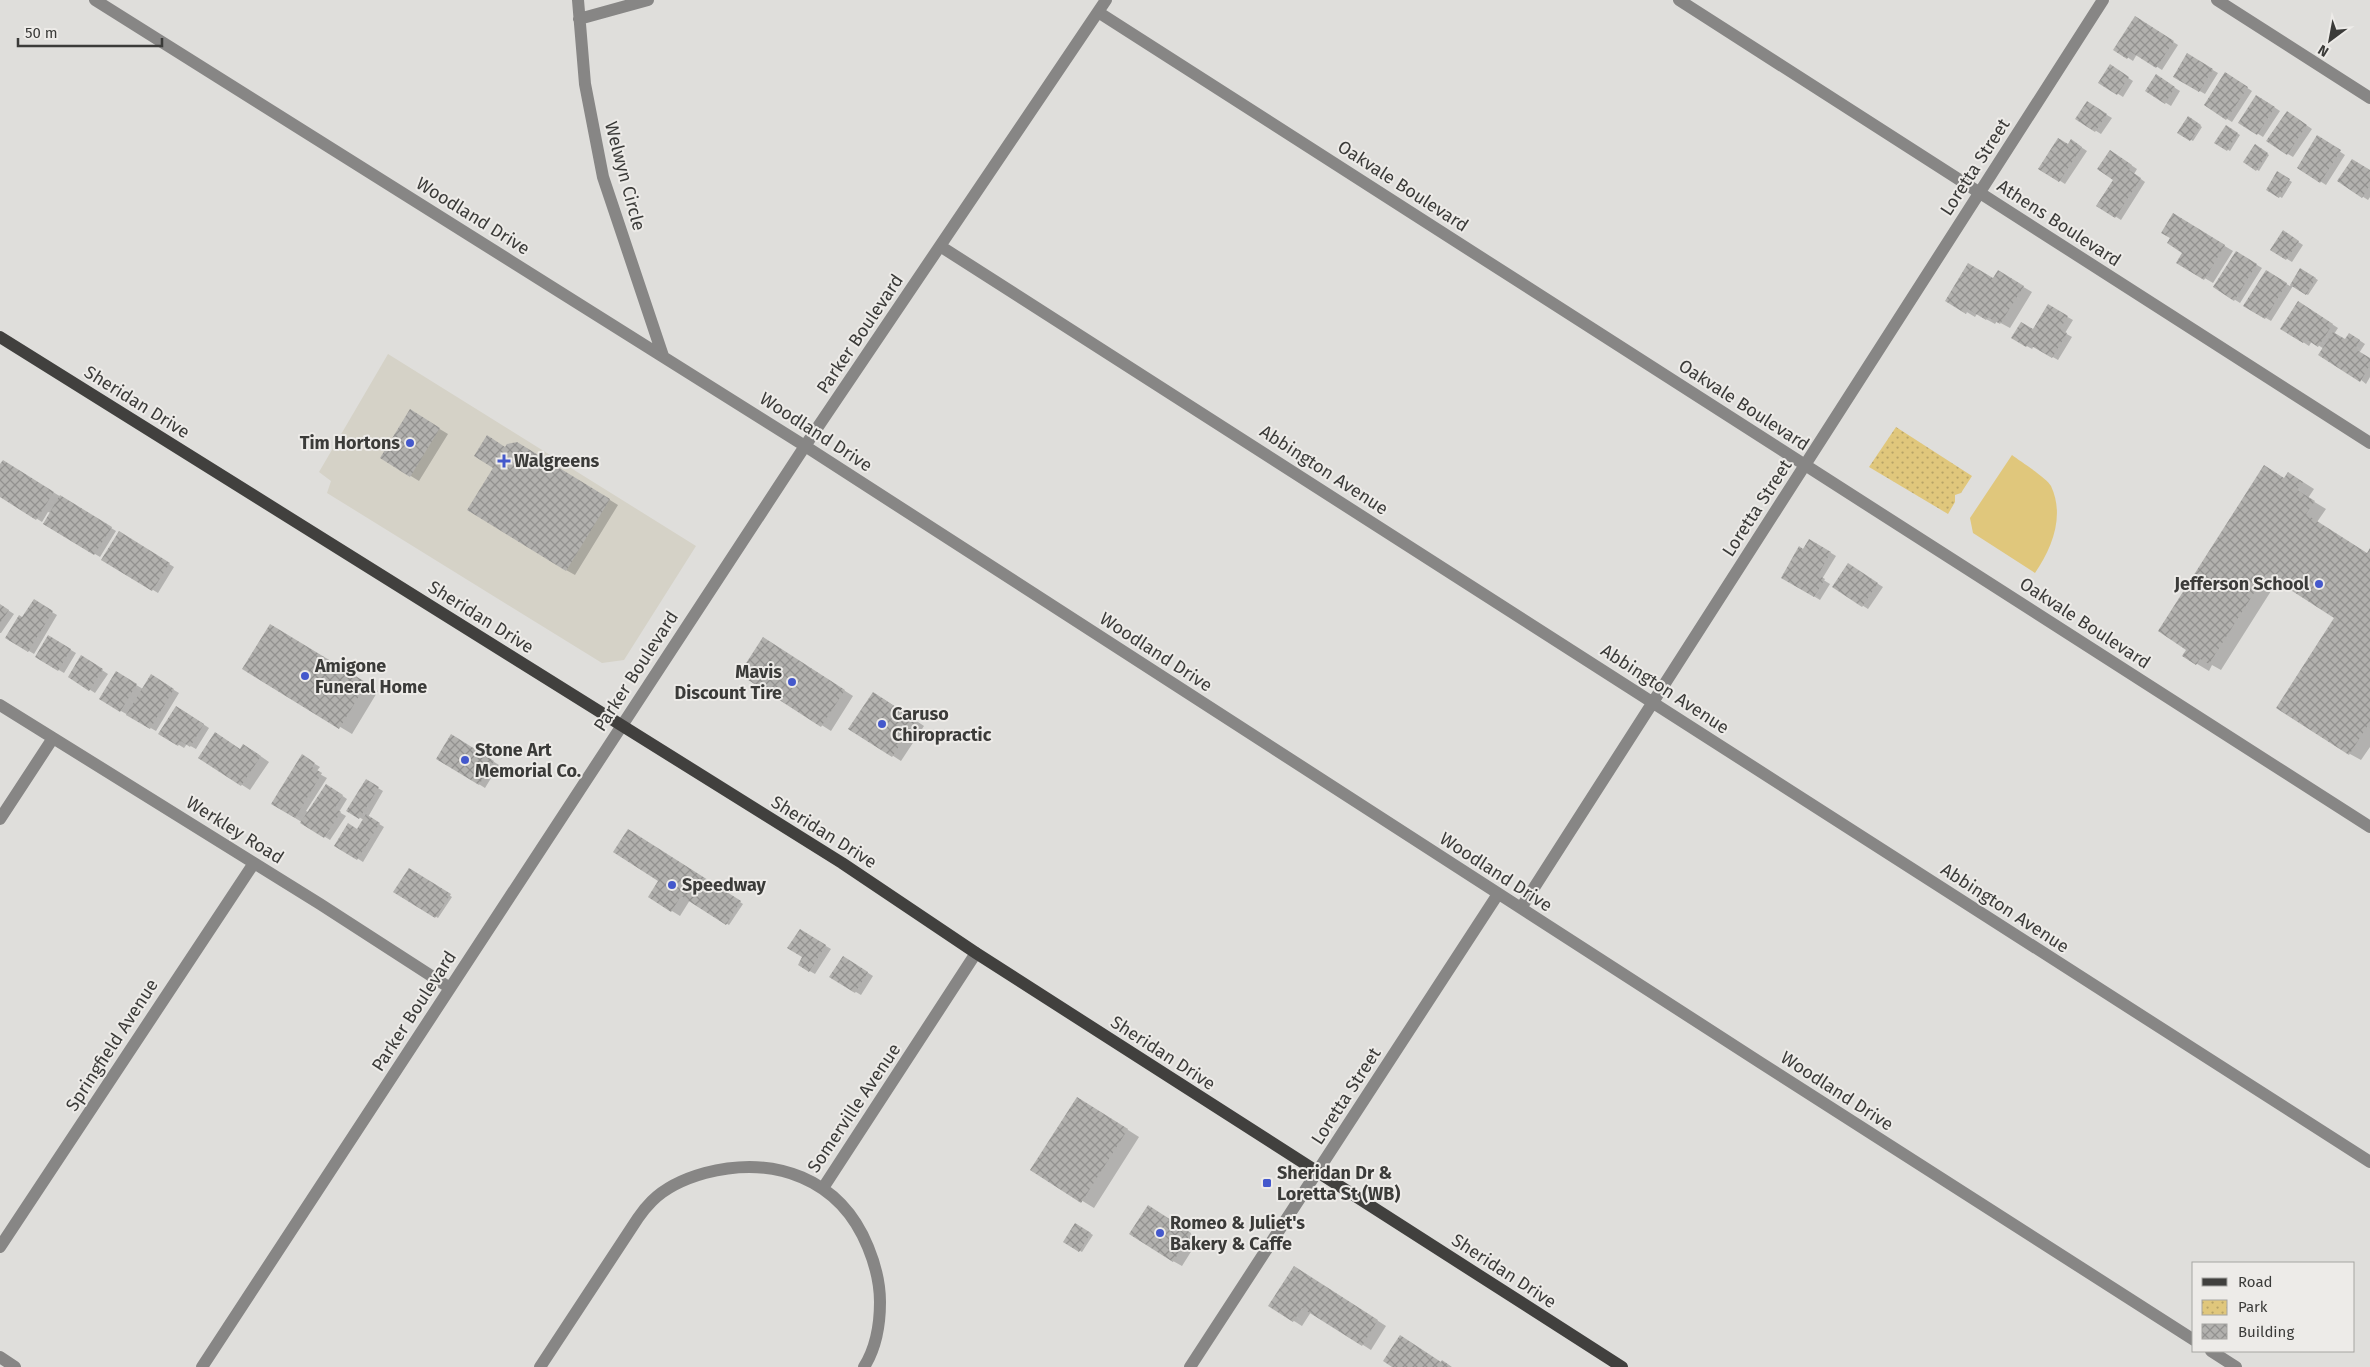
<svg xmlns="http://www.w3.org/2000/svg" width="2370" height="1367" viewBox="0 0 2370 1367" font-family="'Fira Sans',sans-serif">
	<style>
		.built { fill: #d5d2c7 }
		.grass { fill: #e0c77c }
		.park { fill: url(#park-dots) }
		.shadow { fill: #0003 }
		.building { fill: url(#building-cross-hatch) }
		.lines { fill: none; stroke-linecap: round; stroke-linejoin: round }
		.minor { stroke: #878685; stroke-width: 12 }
		.major { stroke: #41403e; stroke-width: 12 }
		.poi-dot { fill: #4458cc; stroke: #edebe8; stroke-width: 2 }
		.labels { text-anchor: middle; stroke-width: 4; stroke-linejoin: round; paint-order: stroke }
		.street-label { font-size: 18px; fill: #3b3b39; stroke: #edebe8 }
		.poi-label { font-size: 18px; font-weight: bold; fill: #3b3b39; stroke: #edebe8; text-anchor: start }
	</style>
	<defs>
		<pattern id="park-dots" width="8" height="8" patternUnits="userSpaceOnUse" patternTransform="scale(1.25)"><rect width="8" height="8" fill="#e0c77c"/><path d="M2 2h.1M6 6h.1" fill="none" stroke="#b7a367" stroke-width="1.8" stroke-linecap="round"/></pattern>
		<pattern id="building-cross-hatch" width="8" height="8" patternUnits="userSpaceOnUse" patternTransform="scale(1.25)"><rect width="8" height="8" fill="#b2b1ae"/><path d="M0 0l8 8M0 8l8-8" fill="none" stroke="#92918f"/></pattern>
	</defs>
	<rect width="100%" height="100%" fill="#dfdedb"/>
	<path class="built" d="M388,354L696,546L624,660L602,663L327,493L331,481L319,472Z"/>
	<path class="grass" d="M2012,455C2021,462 2047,478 2051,486C2065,516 2052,548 2035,573L1973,533L1970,518Z"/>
	<path class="park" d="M1896,427L1972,476L1961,493L1955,495V502L1948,514L1869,467Z"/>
	<path class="shadow" d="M2141,21L2178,45L2162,70L2137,54L2133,61L2115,49Z
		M2187,55L2218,73L2205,94L2175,77Z
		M2110,66L2133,81L2123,97L2100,82Z
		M2156,76L2180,91L2171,106L2147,91Z
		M2231,77L2252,91L2232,122L2205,105Z
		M2257,96L2280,111L2263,137L2240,122Z
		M2087,103L2112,118L2101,134L2077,119Z
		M2293,116L2312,129L2293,157L2288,154Z
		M2189,118L2202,127L2193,141L2179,133Z
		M2226,127L2240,135L2230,151L2216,142Z
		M2318,137L2345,155L2326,185L2298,167Z
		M2072,141L2087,151L2065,184L2040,168Z
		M2255,146L2269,155L2259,171L2245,162Z
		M2116,155L2137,169L2134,174L2145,182L2121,220L2097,205L2114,179Z
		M2370,172V197L2368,200L2339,181Z
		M2278,173L2292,182L2282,198L2268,189Z
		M2174,215L2233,251L2213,283L2178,262L2184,252L2172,238Z
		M2288,235L2303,245L2292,262L2271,249Z
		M2237,253L2262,268L2240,303L2215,287Z
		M2300,270L2318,280L2308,295L2293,286L2271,321L2245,305L2266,272L2290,286Z
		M1998,272L2032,292L2010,328L1997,321L1995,324L1977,314L1975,317L1947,300L1993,280Z
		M2048,306L2073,320L2065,333L2072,337L2058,360L2034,346L2032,349L2013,338L2033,330Z
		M2304,306L2338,328L2334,334L2345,341L2350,334L2365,344L2359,353L2370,360V377L2366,384L2324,349L2312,341L2309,346L2282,328Z
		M410,411L448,434L419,481L382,458Z
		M526,448L618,505L575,575L566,570L494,467L506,449Z
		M3,461L116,531L100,557L44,523L51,513L48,512L42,522L0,495V466Z
		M2285,479L2300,480L2314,489L2308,498L2326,509L2317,522L2367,554L2370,550V747L2361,760L2350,754L2336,617L2278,580L2221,670L2212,665L2209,671L2184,656Z
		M119,533L174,567L158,593L103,559Z
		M1810,540L1836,556L1822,579L1830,584L1820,600L1783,577Z
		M1853,568L1883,587L1868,609L1834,587Z
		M34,601L57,615L34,654L6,637L23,619Z
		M0,605L14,614L1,633H0Z
		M282,632L378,691L352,734L244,669Z
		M49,637L76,653L64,673L37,657Z
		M772,644L853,696L831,731L741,674Z
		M82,657L108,674L95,693L69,676Z
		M116,673L143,689L151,676L179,693L156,731L121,711Z
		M882,698L924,726L901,761L850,728Z
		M182,710L209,728L196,749L187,744L184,748L160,733Z
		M452,736L499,765L485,788L438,758Z
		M241,750H252L269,762L250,790L200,758Z
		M302,756L320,767L316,772L327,778L306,811L308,812L331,788L347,799L339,812L346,816L330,840L273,804Z
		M366,781L383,791L368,817L384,827L363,862L336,845L358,830L364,820L348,811Z
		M681,864L743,904L729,925L690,900L680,916L672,911L659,881Z
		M409,869L452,897L438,918L395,891Z
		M800,930L831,949L815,974L799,965L804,957Z
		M843,957L873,976L861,995L831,977Z
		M1089,1105L1139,1137L1094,1208L1032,1170Z
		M1157,1212L1199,1239L1182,1266L1173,1261Z
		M1076,1224L1093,1235L1082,1252L1065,1242Z
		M1303,1273L1386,1326L1371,1350L1311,1312L1302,1326L1270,1306Z"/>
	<path class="building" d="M2135,16L2174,41L2156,68L2131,52L2127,59L2113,50Z
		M2187,53L2213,69L2199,92L2173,77Z
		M2110,64L2129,77L2117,95L2098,83Z
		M2225,72L2248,87L2226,120L2204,105Z
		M2156,74L2175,87L2165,104L2145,91Z
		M2256,95L2275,107L2257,135L2238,123Z
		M2087,101L2107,114L2095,132L2075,119Z
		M2287,111L2307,125L2287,155L2266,141Z
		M2188,116L2201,125L2190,141L2177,133Z
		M2226,125L2238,133L2227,151L2214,143Z
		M2317,135L2341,150L2320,183L2297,168Z
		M2058,138L2068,144L2071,139L2082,147L2059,182L2038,169Z
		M2255,144L2268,153L2256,171L2243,162Z
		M2110,150L2132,165L2129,170L2141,178L2115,218L2096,206L2113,180L2097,169Z
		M2352,159L2370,170V185L2362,198L2337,181Z
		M2277,171L2290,179L2279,198L2266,190Z
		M2173,213L2225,245L2204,280L2176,263L2182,253L2167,243L2170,238L2161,233Z
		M2283,230L2299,241L2286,260L2270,250Z
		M2236,251L2257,264L2234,301L2213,287Z
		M1968,263L1993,278L1998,270L2024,286L2000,324L1988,317L1986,320L1968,309L1966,314L1945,301Z
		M2300,268L2316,278L2306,295L2290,285Z
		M2266,270L2287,283L2265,319L2243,306Z
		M2298,301L2333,324L2318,347L2306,339L2303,343L2280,329Z
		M2048,304L2068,316L2060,329L2067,333L2052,358L2028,344L2026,347L2011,338L2021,322L2033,329Z
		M2333,332L2345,339L2349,333L2360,340L2355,349L2370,358V365L2360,382L2318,355Z
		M410,409L440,428L410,477L380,458Z
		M487,435L505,447L507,444L517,442L610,499L566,571L467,510L493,468L474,456Z
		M3,460L54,492L36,520L0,497V464Z
		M2264,465L2284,478L2288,472L2303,482L2297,490L2315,501L2306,514L2367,553L2370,548V722L2349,755L2276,708L2334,618L2266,574L2209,664L2200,659L2196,665L2182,656L2186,650L2158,631Z
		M60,495L112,527L94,555L43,524Z
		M119,531L170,563L152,591L101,560Z
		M1809,539L1831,552L1818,575L1825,579L1814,597L1781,578L1799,546L1803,549Z
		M1848,563L1878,583L1862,607L1832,587Z
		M34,599L53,611L28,652L5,638L19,615L22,617Z
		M0,604L9,610L0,623Z
		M270,624L367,683L339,729L242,669Z
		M48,635L71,649L58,671L35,657Z
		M763,637L845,690L821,727L739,674Z
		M81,655L103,669L89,691L68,677Z
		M116,671L137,684L120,712L99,699Z
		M151,674L174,689L150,729L126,715Z
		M873,692L916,720L892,757L848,729Z
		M176,706L204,724L190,747L181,741L178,746L158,734Z
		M215,732L240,749L243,744L261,756L241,786L198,758Z
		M451,734L494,761L479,785L436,759Z
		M302,754L315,763L312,767L322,773L295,818L271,804Z
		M366,779L379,787L359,819L346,811Z
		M326,784L343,795L335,808L341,812L324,838L300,823Z
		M366,814L380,823L357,860L334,846L348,823L357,829Z
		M628,829L741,901L726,925L681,896L671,912L648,897L658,881L613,852Z
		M409,868L451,894L435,918L393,892Z
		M800,929L826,945L809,972L798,965L802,957L787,948Z
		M843,956L868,972L855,993L829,977Z
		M1077,1097L1128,1129L1081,1203L1030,1170Z
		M1148,1205L1191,1233L1173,1262L1129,1234Z
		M1075,1223L1091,1233L1079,1252L1063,1242Z
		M1294,1266L1378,1320L1362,1346L1302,1308L1293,1322L1268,1306Z
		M1400,1335L1441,1362L1442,1360L1452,1367H1392L1383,1361Z"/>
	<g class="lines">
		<path class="minor" d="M95,0L805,446L1761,1063L2194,1340
			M578,0L585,84L603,177L663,356
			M1679,0L2370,443
			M2217,0L2370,98
			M1098,12L2370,827
			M579,19L648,0
			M940,246L2370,1162
			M0,705L320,904L450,988
			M0,819L53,738
			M1521,908L2103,0
			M823,1188L976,953
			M0,1247L254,863
			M2211,1351L2236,1367
			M0,1357L15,1367
			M202,1367L805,446L1106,0
			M540,1367L638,1218C642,1212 647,1206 652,1201C666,1187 687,1178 705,1173C774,1155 840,1178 868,1247C875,1264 880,1282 880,1302C880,1323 876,1348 864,1367
			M1190,1367L1498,894"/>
		<path class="major" d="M0,337L842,863L976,953L1622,1367"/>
	</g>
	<g class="poi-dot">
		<circle cx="410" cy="443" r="5"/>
		<path d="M501.5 453.5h5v5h5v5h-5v5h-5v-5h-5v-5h5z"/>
		<circle cx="2319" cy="584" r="5"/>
		<circle cx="305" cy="676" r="5"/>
		<circle cx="792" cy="682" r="5"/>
		<circle cx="882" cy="724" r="5"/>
		<circle cx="465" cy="760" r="5"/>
		<circle cx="672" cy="885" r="5"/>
		<rect x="1262" y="1178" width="10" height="10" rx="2.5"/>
		<circle cx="1160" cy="1233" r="5"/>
	</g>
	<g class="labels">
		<g class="street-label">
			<text transform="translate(1975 167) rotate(-57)" y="6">Loretta Street</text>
			<text transform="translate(625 176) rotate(75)" y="6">Welwyn Circle</text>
			<text transform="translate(1403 186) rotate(33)" y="6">Oakvale Boulevard</text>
			<text transform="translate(473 216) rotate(32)" y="6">Woodland Drive</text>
			<text transform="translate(2059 223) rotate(33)" y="6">Athens Boulevard</text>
			<text transform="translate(860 334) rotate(-56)" y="6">Parker Boulevard</text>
			<text transform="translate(137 402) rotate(32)" y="6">Sheridan Drive</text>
			<text transform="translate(1744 405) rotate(33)" y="6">Oakvale Boulevard</text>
			<text transform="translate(816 432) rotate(33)" y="6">Woodland Drive</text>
			<text transform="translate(1324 470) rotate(33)" y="6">Abbington Avenue</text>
			<text transform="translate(1757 508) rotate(-57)" y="6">Loretta Street</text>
			<text transform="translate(481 617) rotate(32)" y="6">Sheridan Drive</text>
			<text transform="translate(2085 623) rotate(33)" y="6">Oakvale Boulevard</text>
			<text transform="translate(1156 652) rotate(33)" y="6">Woodland Drive</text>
			<text transform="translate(636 671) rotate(-57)" y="6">Parker Boulevard</text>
			<text transform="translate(1665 689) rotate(33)" y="6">Abbington Avenue</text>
			<text transform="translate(235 830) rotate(32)" y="6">Werkley Road</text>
			<text transform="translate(824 832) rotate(32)" y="6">Sheridan Drive</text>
			<text transform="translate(1496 872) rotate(33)" y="6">Woodland Drive</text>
			<text transform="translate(2005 908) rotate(33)" y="6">Abbington Avenue</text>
			<text transform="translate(414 1011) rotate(-57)" y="6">Parker Boulevard</text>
			<text transform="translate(112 1045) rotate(-57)" y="6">Springfield Avenue</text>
			<text transform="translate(1163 1053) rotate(33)" y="6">Sheridan Drive</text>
			<text transform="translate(1837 1091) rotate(33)" y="6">Woodland Drive</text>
			<text transform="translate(1346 1096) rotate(-57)" y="6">Loretta Street</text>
			<text transform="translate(854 1108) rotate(-56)" y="6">Somerville Avenue</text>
			<text transform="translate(1504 1271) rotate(33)" y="6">Sheridan Drive</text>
		</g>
		<g class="poi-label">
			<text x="400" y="449" text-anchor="end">Tim Hortons</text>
			<text x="514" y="467">Walgreens</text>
			<text x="2309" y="590" text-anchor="end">Jefferson School</text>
			<text x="315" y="672">Amigone<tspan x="315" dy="21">Funeral Home</tspan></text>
			<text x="782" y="678" text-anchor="end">Mavis<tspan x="782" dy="21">Discount Tire</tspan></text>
			<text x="892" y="720">Caruso<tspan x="892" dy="21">Chiropractic</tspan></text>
			<text x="475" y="756">Stone Art<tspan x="475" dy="21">Memorial Co.</tspan></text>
			<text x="682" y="891">Speedway</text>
			<text x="1277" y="1179">Sheridan Dr &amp;<tspan x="1277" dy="21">Loretta St (WB)</tspan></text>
			<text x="1170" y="1229">Romeo &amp; Juliet's<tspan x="1170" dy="21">Bakery &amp; Caffe</tspan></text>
		</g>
	</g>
	<rect x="2192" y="1262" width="162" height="90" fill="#edebe8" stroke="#a6a5a2"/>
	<rect x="2202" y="1278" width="25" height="8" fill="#41403e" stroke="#a6a5a2"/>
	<text x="2238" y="1287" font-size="15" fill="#3b3b39">Road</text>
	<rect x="2202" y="1300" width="25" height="15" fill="url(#park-dots)" stroke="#a6a5a2"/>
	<text x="2238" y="1312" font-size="15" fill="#3b3b39">Park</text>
	<rect x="2202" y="1324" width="25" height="15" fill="url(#building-cross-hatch)" stroke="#a6a5a2"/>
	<text x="2238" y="1337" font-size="15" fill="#3b3b39">Building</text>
	<g transform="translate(2330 40) rotate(212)" stroke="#edebe8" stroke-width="4" paint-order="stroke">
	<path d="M0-4L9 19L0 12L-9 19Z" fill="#3b3b39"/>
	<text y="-8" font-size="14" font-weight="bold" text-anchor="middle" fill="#3b3b39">N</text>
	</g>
	<path d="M18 38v8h144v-8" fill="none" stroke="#3b3b39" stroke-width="2.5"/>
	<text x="25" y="38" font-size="15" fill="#3b3b39" stroke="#edebe8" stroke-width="4" paint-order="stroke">50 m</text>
</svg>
